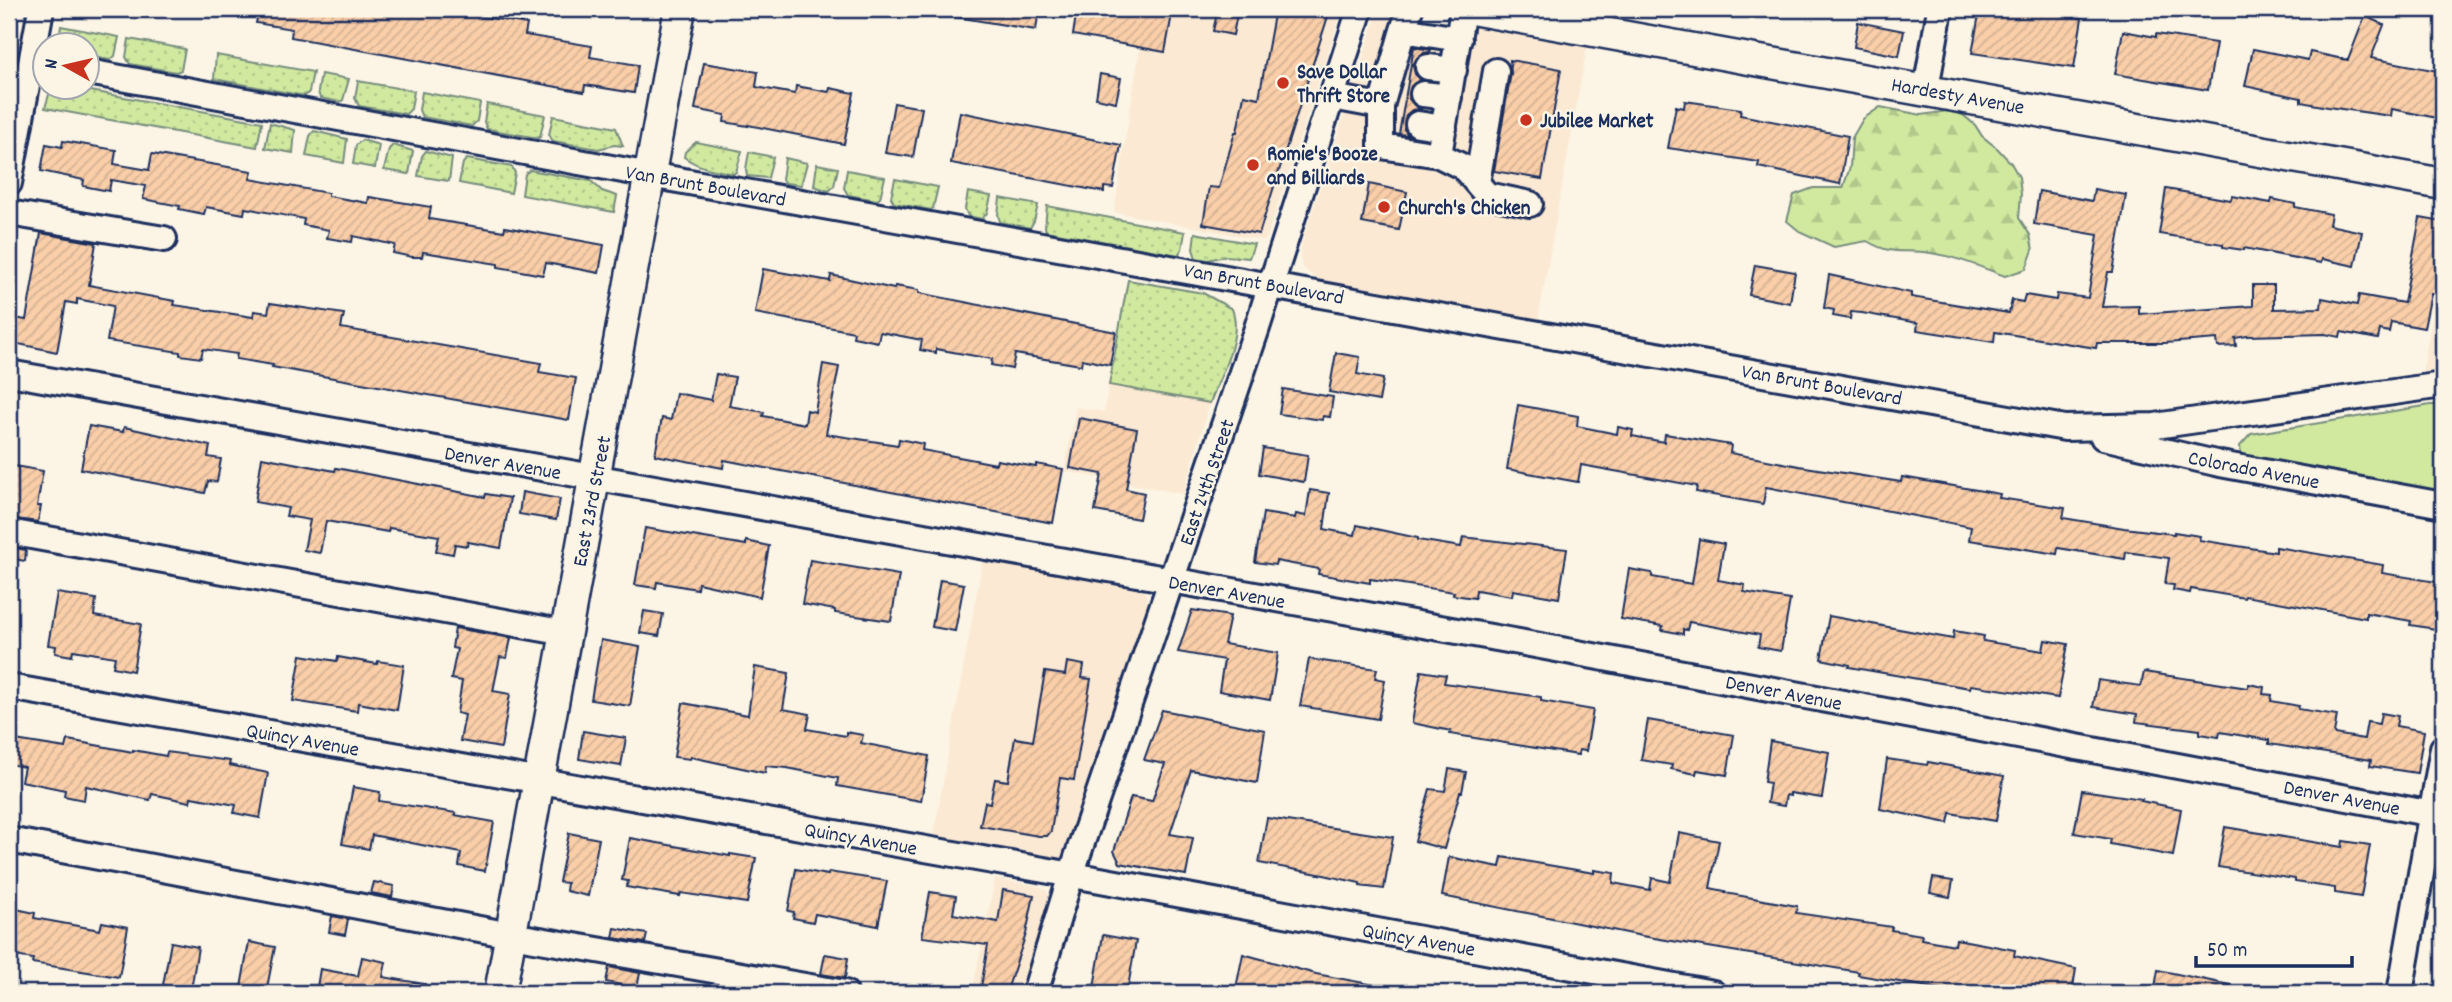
<svg xmlns="http://www.w3.org/2000/svg" width="2452" height="1002" viewBox="0 0 2452 1002" font-family="Dekko,sans-serif">
	<style>
		.built { fill: #fbe9d3 }
		.grass { fill: url(#grass-dots); stroke: #768c7e; stroke-width: 2 }
		.forest { fill: url(#forest-firs); stroke: #768c7e; stroke-width: 2 }
		.green { fill: #d0e99f; stroke: #768c7e; stroke-width: 2 }
		.building { fill: url(#building-hatch); stroke: #1b2f5e; stroke-width: 2 }
		.lines { fill: none; stroke-linecap: round; stroke-linejoin: round }
		.minor-casing { stroke: #1b2f5e; stroke-width: 30 }
		.major-casing { stroke: #1b2f5e; stroke-width: 35 }
		.minor { stroke: #fcf5e5; stroke-width: 24 }
		.major { stroke: #fcf5e5; stroke-width: 30 }
		.poi-dot { fill: #c8321e; stroke: #fcf5e5; stroke-width: 2.5 }
		.labels { text-anchor: middle; stroke-width: 5; stroke-linejoin: round; paint-order: stroke }
		.poi-label { font-size: 21px; font-weight: bold; fill: #1b2f5e; stroke: #fcf5e5; text-anchor: start }
		.street-label { font-size: 21px; fill: #1b2f5e; stroke: #fcf5e5 }
	</style>
	<defs>
		<pattern id="grass-dots" width="8" height="8" patternUnits="userSpaceOnUse" patternTransform="scale(1.75)"><rect width="8" height="8" fill="#d0e99f"/><path d="M2 2h.1M6 6h.1" fill="none" stroke="#b2c88b" stroke-width="1.8" stroke-linecap="round"/></pattern>
		<pattern id="forest-firs" width="22" height="20" patternUnits="userSpaceOnUse" patternTransform="scale(1.75)"><rect width="22" height="20" fill="#d0e99f"/><path d="M5 1l3.5 6h-7zM16 11l3.5 6h-7z" fill="#b2c88b"/></pattern>
		<pattern id="building-hatch" width="6" height="6" patternUnits="userSpaceOnUse" patternTransform="scale(1.75)"><rect width="6" height="6" fill="#f9cea8"/><path d="M-1 1l2-2M0 6l6-6M5 7l2-2" fill="none" stroke="#d5b193"/></pattern>
	</defs>
	<rect width="100%" height="100%" fill="#fcf5e5"/>
	<filter id="ink" filterUnits="userSpaceOnUse"><feTurbulence type="fractalNoise" baseFrequency=".0143" numOctaves="2"/><feDisplacementMap in="SourceGraphic" scale="14" xChannelSelector="R" yChannelSelector="G"/><feConvolveMatrix kernelMatrix="1 2 1 2 8 2 1 2 1" color-interpolation-filters="sRGB"/></filter>
	<g filter="url(#ink)">
		<path class="built" d="M1146,9H1340V16L1266,241L1114,212Z
			M1390,13L1587,47L1538,320L1322,281L1311,275L1302,266L1300,257L1302,243L1376,18L1380,14Z
			M2443,254V369L2422,374Z
			M1109,385L1210,403L1183,494L1064,471L1076,407L1104,412Z
			M983,558L1134,586L1145,592L1148,603L1069,846L1062,857L1053,860L933,839Z
			M995,879L1038,886L1046,890L1050,898L1019,993H972Z"/>
		<path class="grass" d="M61,26L119,37L115,56L110,60L88,56V46L58,45Z
			M129,39L185,49L181,70L176,72L130,64L126,57Z
			M216,55L313,72L309,92L305,96L214,79Z
			M321,74L349,79L343,100L340,102L320,98L318,92Z
			M358,81L414,91L411,109L406,114L359,106L355,98Z
			M51,88H74L262,122L257,147L45,108Z
			M422,92L480,103L477,121L472,126L422,117L419,110Z
			M487,104L545,115L540,137L538,138L487,129L484,122Z
			M553,116L616,128L623,146L614,145L598,149L553,141L549,135Z
			M270,123L295,130L293,153L265,148Z
			M314,131L347,139L344,163L306,156L310,136Z
			M362,140L379,145L375,168L353,164L356,145Z
			M696,142L742,151L736,172L733,174C715,170 699,168 684,157L685,152Z
			M393,145L413,151L409,174L384,170L389,149Z
			M426,151L452,158L449,181L418,176L422,156Z
			M749,152L773,157L768,178L747,176L746,169Z
			M785,158L807,163L801,185L785,183L782,180Z
			M467,159L512,167L515,173L511,193L459,183L463,163Z
			M817,164L838,168L834,186L829,191L814,186Z
			M530,170L591,181L602,191L617,196L614,212L522,195L525,174Z
			M847,170L885,177L880,198L877,200L848,195L844,188Z
			M895,179L938,187L933,208L931,210L894,203L891,197Z
			M968,192L991,196L987,213L982,219L968,216L965,209Z
			M1000,198L1038,205L1034,221L1030,228L1000,222L998,214Z
			M1047,206L1185,232L1182,249L1178,255L1046,231L1045,227Z
			M1195,233L1254,244L1249,258L1225,256L1208,260L1196,258L1193,249Z
			M1128,280L1203,293L1232,309C1243,336 1220,376 1210,403L1109,385Z"/>
		<path class="forest" d="M1880,107L1922,115L1947,111L1963,115L1975,125L1982,136L1998,149L2011,163L2019,177L2021,194L2019,218L2030,235L2033,250L2026,269L2005,276C1980,267 1958,257 1931,253C1903,248 1894,257 1867,241L1834,247L1799,231L1787,221L1794,195L1813,188H1843L1850,167L1852,138L1863,119Z"/>
		<path class="green" d="M2431,405H2443V494L2246,458L2241,455L2240,446L2251,434Z"/>
		<path class="building" d="M259,9H433L527,24L525,35L592,46L590,57L638,65L634,93L585,85L584,92L291,37L292,29L256,23Z
			M957,9H1039L1036,30L956,17Z
			M1077,9H1173L1165,52L1073,35Z
			M1218,9H1238L1233,35L1213,31Z
			M1275,9H1306L1329,13L1259,234L1203,224L1209,187L1219,188L1235,132H1237L1244,95L1259,98Z
			M1980,9H2021L2082,18L2074,68L1972,53Z
			M2365,16L2384,25L2371,58L2443,72L2442,119L2392,109L2391,116L2328,107L2301,102V98L2245,86L2253,49L2308,60L2310,52L2348,60Z
			M1858,22L1904,31L1899,56L1854,47Z
			M2123,31L2156,37V34L2216,43L2208,90L2115,74Z
			M1414,47L1431,50L1430,52L1423,53L1417,58L1413,65L1415,74L1421,80L1411,86L1409,99L1414,105L1420,109L1412,110L1406,115L1404,129L1408,135L1399,134Z
			M1510,60L1561,69L1542,179L1494,171L1511,73Z
			M704,63L758,72L756,87L795,94L796,86L829,92L830,88L854,93L844,144L748,125V126L724,122L725,115L695,109Z
			M1100,74L1121,78L1116,102L1096,98Z
			M1685,101L1741,109L1740,115L1848,136L1840,184L1758,167L1759,162L1668,148L1676,106L1684,108Z
			M894,103L922,108L913,157L885,153Z
			M960,112L1121,145L1113,188L1104,187V192L951,163Z
			M63,141L116,150L114,164L149,170L152,154L252,171L250,179L328,193V196L368,203L369,197L431,207L429,219L504,231L505,227L604,245L599,273L546,263L543,275L498,267V264L423,252L422,257H412L393,253L395,245L353,236L352,242L327,238L329,230L303,225L304,219L245,208L244,214L206,207L204,214L179,209L180,206L143,199L146,186L111,180L109,191L83,186L84,180L41,171L46,144L62,147Z
			M1369,184L1407,192L1399,230L1362,223Z
			M2094,189L2126,195L2113,272H2108L2102,307L2139,306V314L2253,306V285H2274V309L2321,308L2322,298L2357,305L2359,295L2404,303L2420,218L2443,222V296L2431,294L2424,328L2391,322L2389,332L2380,330L2378,339L2341,332L2340,337L2325,334L2247,336L2235,338L2236,346L2218,347L2217,339L2165,343H2097L2096,348L1995,332L1994,342L1917,330L1918,323L1862,313L1851,312L1850,319L1833,316L1834,310L1824,308L1829,275L1911,293V297L2009,313L2012,300L2023,302L2025,295L2056,300L2057,294L2088,298L2098,235L2034,224L2039,191L2092,201Z
			M2166,189L2231,200L2232,196L2271,203L2272,199L2295,204V207L2331,214L2329,225L2362,232L2355,266L2322,259L2321,263L2244,248V250L2223,247V244L2159,234Z
			M41,233L96,243L89,285L175,301L174,305L253,317L254,311L268,313L270,303L344,314L341,328L541,363L539,372L576,378L569,420L272,367L273,365L236,359L237,354L203,349L201,358L180,355V352L107,341L113,306L77,299V304L66,302L57,352L9,342V317L26,320Z
			M1755,265L1795,272L1790,303L1749,295Z
			M763,269L830,281L831,275L894,289L895,286L919,290V293L1116,332L1110,365L1082,359L1081,365L1015,354L1012,369L991,365L992,359L936,349V353L920,350L922,340L880,332L878,342L853,337L854,332L755,313Z
			M1336,353L1360,357L1357,374L1383,379L1379,401L1329,392Z
			M823,364L839,367L826,434L898,445L899,439L923,444L922,450L996,464L997,460L1036,467V464L1063,469L1053,523L724,460L723,468L655,455L662,418L671,420L676,393L711,400L716,374L735,377L729,406L764,412L763,416L805,424L807,410L815,412Z
			M1283,389L1333,397L1330,417L1323,416L1322,420L1279,414Z
			M1518,405L1578,416L1577,426L1617,434L1618,427L1633,430L1632,436L1664,442L1665,434L1731,445L1730,453L1799,466L1901,482L1902,477L2000,494L1999,498L2065,508L2063,518L2124,528L2174,534V532L2200,536L2199,540L2276,552V547L2383,565L2382,573L2443,583L2436,629L2410,625L2411,621L2366,613V618L2245,596L2244,598L2191,589L2190,593L2173,590L2174,585L2165,584L2169,558L2126,552L2125,559L2058,548L2057,554L1969,540L1971,527L1766,487L1763,504L1696,492L1697,486L1581,465L1578,482L1507,469Z
			M1079,418L1137,429L1126,489L1144,493L1139,519L1095,511L1102,474L1070,468Z
			M89,426L123,432L124,427L210,446L208,457L221,459L217,482L208,481L205,493L81,469Z
			M1263,448L1308,455L1304,482L1259,474Z
			M262,457L335,471L336,468L485,497L486,494L510,498L501,548L468,542L467,546L455,544L453,554L436,551L439,536L389,528L388,532L326,521L320,553L304,550L310,520L286,516L288,508L255,502Z
			M9,465L43,471L37,506H41L38,522L9,518Z
			M1310,490L1329,493L1324,529L1355,535L1357,525L1418,538V540L1461,547L1463,537L1567,549L1559,598L1513,590L1512,596L1476,590L1475,598L1453,595L1454,592L1370,579V583L1318,574L1319,569L1276,561L1275,565L1255,562L1263,513L1295,518L1296,514L1306,516Z
			M522,492L560,499L556,520L519,514Z
			M645,528L746,545V541L769,546L760,597L698,583L697,589L657,582L656,588L635,585Z
			M1699,539L1724,544L1718,580L1745,585L1744,592L1790,600L1781,651L1758,647L1760,635L1689,622L1687,630L1683,629V634L1662,630L1663,626L1621,619L1629,569L1652,573V577L1692,584Z
			M9,547L26,550L25,561L9,558Z
			M810,560L899,575L891,621L835,613V610L802,604Z
			M940,580L964,584L955,631L932,627Z
			M57,593L96,599L94,616L141,624L133,671L113,667L115,657L73,650L72,656L55,653L56,646L48,645Z
			M1192,610L1230,616L1224,644L1278,653L1270,700L1219,691L1224,660L1178,652Z
			M644,611L663,614L659,636L640,633Z
			M1829,616L1953,639L1954,631L1984,636L1983,641L2043,651L2045,640L2068,644L2058,698L1971,685L1970,688L1849,667L1850,665L1821,659Z
			M455,628L511,638L507,658L500,657L493,691L510,694L501,748L460,741L465,715L457,713L462,681L451,679L457,649L452,648Z
			M601,640L640,647L630,706L591,700Z
			M301,655L337,661L338,657L377,664L378,661L404,665L397,710L358,703L357,711L293,701Z
			M1309,659L1377,669L1375,678L1385,680L1378,719L1300,706Z
			M1067,662L1084,665L1082,678L1091,679L1074,780L1060,778L1051,831L1047,836H1039L980,826L985,802L990,803L995,779L1008,781L1015,738L1033,741L1045,672L1065,675Z
			M755,667L789,673L783,709L810,714L807,729L846,736V732L863,735L861,743L929,756L921,801L837,786L838,778L787,768L766,766L765,773L691,757L690,759L674,757L683,703L748,715Z
			M1421,671L1446,675L1444,683L1541,697V701L1593,710L1586,751L1579,750L1578,755L1450,734L1451,731L1412,723Z
			M2144,672L2248,688L2249,684L2264,687L2263,694L2272,695L2271,701L2299,706L2298,709L2337,715L2334,734L2364,739L2367,722L2379,724L2381,713L2398,716L2396,726L2424,731L2417,773L2370,766L2371,760L2269,744V740L2220,732L2219,737L2200,734V730L2136,722L2137,714L2093,707L2098,680L2141,686Z
			M1162,710L1265,730L1257,783L1191,770L1170,834L1193,838L1186,875L1120,863L1114,851L1131,797L1152,801L1165,764L1144,760Z
			M1648,720L1734,735L1727,775L1697,770L1696,774L1671,769L1672,765L1641,760Z
			M583,731L626,738L621,766L579,759Z
			M9,739L66,748L68,740L133,752V750L166,756L167,752L230,761L229,765L268,773L260,818L234,813L236,805L191,797L190,802L152,794L150,800L86,786L84,800L64,796L65,790L21,781L24,767L9,764Z
			M1770,741L1829,752L1822,798L1790,793V796L1786,795L1784,806L1767,803L1770,783L1764,782Z
			M1887,759L1927,765L1928,762L2004,776L1996,821L1950,813L1948,823L1880,809Z
			M1449,769L1466,772L1462,792H1460L1444,849L1415,841L1430,789L1445,791Z
			M353,787L380,792L379,801L456,813L455,815L494,822L485,871L459,866L461,853L372,835L369,849L342,844Z
			M2082,790L2142,799L2141,801L2181,809L2173,856L2110,844L2111,839L2074,833Z
			M1267,818L1393,837L1384,889L1360,886V883L1324,875L1259,863Z
			M2225,827L2342,847L2343,841L2370,845L2361,897L2335,893V888L2295,882V879L2218,867Z
			M569,833L599,839L588,896L566,891L567,883L559,882Z
			M1679,833L1719,841L1710,888L1725,891V893L1797,906L1796,913L1892,927L1891,930L1922,935L1921,939L1955,945L1956,939L2015,950L2014,956L2076,969L2072,993H1964L1858,975L1859,972L1642,936L1442,896L1449,857L1500,867L1502,857L1594,873V870L1614,873L1613,883L1650,890L1652,878L1670,882Z
			M630,838L730,856V854L756,858L747,903L681,893L680,896L626,887L628,881L622,880Z
			M796,869L828,875L829,872L887,881L878,926L815,914L813,922L793,918L794,912L788,911Z
			M1933,878L1953,881L1950,897L1930,893Z
			M374,882L394,886L392,897L371,893Z
			M1003,890L1034,895L1026,934L1006,993H980L988,945L922,937L930,892L956,896L953,914L998,922Z
			M16,909L35,913L34,918L100,930L102,922L128,927L119,977L32,963L33,959L9,955Z
			M332,916L348,919L345,935L329,932Z
			M615,928L647,934L645,943L613,938Z
			M1103,935L1136,941L1127,993H1093Z
			M171,942L198,947L191,990L163,985Z
			M249,942L275,947L266,993H240Z
			M825,954L848,958L845,978L821,974Z
			M1243,954L1316,974L1375,985L1374,993H1235Z
			M362,957L386,962L383,977L425,984L424,993H316L320,969L358,976Z
			M609,967L640,973L637,988L606,982Z
			M2158,970L2230,985L2229,993H2154Z"/>
		<g class="lines">
			<g class="minor-casing">
				<path id="minor" d="M1403,30L1410,9
					M1428,67L1454,70
					M88,72L650,175L2065,428L2155,426L2443,385
					M1926,89L1940,9
					M1423,94L1449,97
					M1332,97L1381,106V146L1439,155L1463,9
					M1381,106L1403,30L1459,39
					M1418,124L1444,128
					M1439,155L1463,167L1487,195L1530,204
					M9,183L41,9
					M1477,183L1496,71
					M9,213L164,239
					M9,373L1519,642L2443,816
					M2103,437L2220,464L2443,505
					M9,532L566,633
					M9,687L1095,879L1713,993
					M9,840L511,935L845,993
					M1035,993L1071,875L1256,331L1360,9
					M2400,993L2443,748"/>
			</g>
			<g class="major-casing">
				<path id="major" d="M1472,9L2443,184
					M500,993L680,9"/>
			</g>
			<use href="#minor" class="minor"/>
			<use href="#major" class="major"/>
		</g>
	</g>
	<g class="poi-dot">
		<circle cx="1283" cy="83" r="7"/>
		<circle cx="1526" cy="120" r="7"/>
		<circle cx="1253" cy="165" r="7"/>
		<circle cx="1384" cy="207" r="7"/>
	</g>
	<g class="labels">
		<g class="poi-label">
			<text x="1297" y="78">Save Dollar<tspan x="1297" dy="24">Thrift Store</tspan></text>
			<text x="1540" y="127">Jubilee Market</text>
			<text x="1267" y="160">Romie's Booze<tspan x="1267" dy="24">and Billiards</tspan></text>
			<text x="1398" y="214">Church's Chicken</text>
		</g>
		<g class="street-label">
			<text transform="translate(1958 95) rotate(10)" y="7">Hardesty Avenue</text>
			<text transform="translate(706 185) rotate(10)" y="7">Van Brunt Boulevard</text>
			<text transform="translate(1264 283) rotate(10)" y="7">Van Brunt Boulevard</text>
			<text transform="translate(1822 384) rotate(10)" y="7">Van Brunt Boulevard</text>
			<text transform="translate(503 462) rotate(10)" y="7">Denver Avenue</text>
			<text transform="translate(2254 469) rotate(11)" y="7">Colorado Avenue</text>
			<text transform="translate(1206 482) rotate(-71)" y="7">East 24th Street</text>
			<text transform="translate(591 501) rotate(-79)" y="7">East 23rd Street</text>
			<text transform="translate(1227 591) rotate(10)" y="7">Denver Avenue</text>
			<text transform="translate(1784 692) rotate(11)" y="7">Denver Avenue</text>
			<text transform="translate(303 739) rotate(10)" y="7">Quincy Avenue</text>
			<text transform="translate(2342 797) rotate(11)" y="7">Denver Avenue</text>
			<text transform="translate(861 838) rotate(10)" y="7">Quincy Avenue</text>
			<text transform="translate(1419 939) rotate(10)" y="7">Quincy Avenue</text>
		</g>
	</g>
	<rect width="2452" height="1002" fill="none" stroke="#fcf5e5" stroke-width="35"/>
	<rect x="18" y="18" width="2417" height="967" fill="none" stroke="#1b2f5e" stroke-width="2.5" filter="url(#ink)"/>
	<g transform="translate(66 66) rotate(278)"><circle r="33" fill="#fcf5e5" stroke="#a2a6af" stroke-width="2"/>
	<path d="M0-5L12 26L0 18L-12 26Z" fill="#c8321e"/>
	<text y="-10" font-size="19" font-weight="bold" text-anchor="middle" fill="#1b2f5e">N</text>
	</g>
	<path d="M2196 956v10h156v-10" fill="none" stroke="#1b2f5e" stroke-width="3.5"/>
	<text x="2207" y="956" font-size="21" fill="#1b2f5e" stroke="#fcf5e5" stroke-width="5" paint-order="stroke">50 m</text>
</svg>
